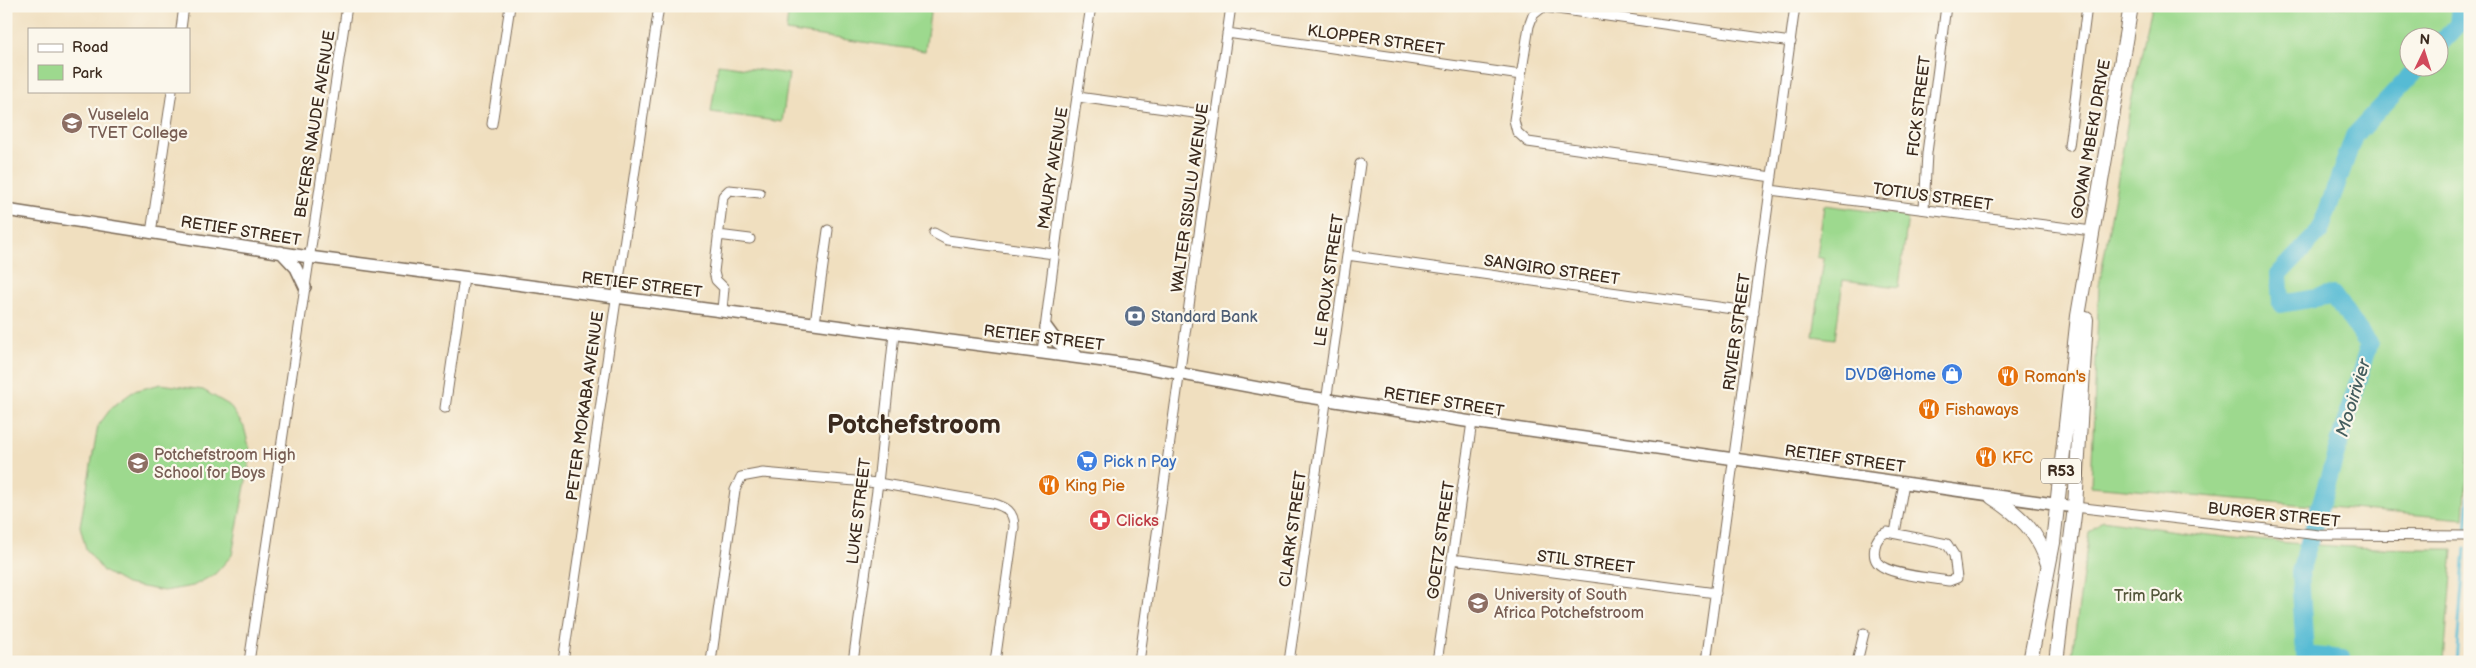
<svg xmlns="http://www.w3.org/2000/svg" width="2476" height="668" viewBox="0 0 2476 668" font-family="'Balsamiq Sans',sans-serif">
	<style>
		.green { fill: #9dd98e; stroke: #6c8256; fill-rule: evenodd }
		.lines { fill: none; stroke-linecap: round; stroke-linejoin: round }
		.stream { stroke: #56bbd4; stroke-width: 3 }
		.river { stroke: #56bbd4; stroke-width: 18 }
		.minor-casing { stroke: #7a6956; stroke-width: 11 }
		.tertiary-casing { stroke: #7a6956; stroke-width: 14 }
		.primary-casing { stroke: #7a6956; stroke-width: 16 }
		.minor { stroke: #fff; stroke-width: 9 }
		.tertiary { stroke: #fff; stroke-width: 11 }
		.primary { stroke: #fff; stroke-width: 14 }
		.labels { text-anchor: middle; stroke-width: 4.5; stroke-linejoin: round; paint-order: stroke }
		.shield { fill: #fbf7ec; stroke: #75685c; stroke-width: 1 }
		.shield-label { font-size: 15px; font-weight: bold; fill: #3b2a1e }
		.street-label { font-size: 16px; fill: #3b2a1e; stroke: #fbf7ec }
		.education-label { font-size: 16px; fill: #785e54; stroke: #fbf7ec; text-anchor: start }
		.service-label { font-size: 16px; fill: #4e5e75; stroke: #fbf7ec; text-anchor: start }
		.shop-label { font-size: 16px; fill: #366cbe; stroke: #fbf7ec; text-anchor: end }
		.food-label { font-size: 16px; fill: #c56008; stroke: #fbf7ec; text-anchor: start }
		.health-label { font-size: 16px; fill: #be3a42; stroke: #fbf7ec; text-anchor: start }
		.park-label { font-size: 16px; fill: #54563a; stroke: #fbf7ec }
		.water-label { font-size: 18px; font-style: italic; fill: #445d5e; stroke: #fbf7ec }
		.town-label { font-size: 26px; font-weight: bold; fill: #3b2a1e; stroke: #fbf7ec }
	</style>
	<rect width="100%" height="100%" fill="#fbf7ec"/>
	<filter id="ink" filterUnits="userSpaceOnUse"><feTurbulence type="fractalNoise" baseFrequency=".02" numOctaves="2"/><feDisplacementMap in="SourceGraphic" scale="10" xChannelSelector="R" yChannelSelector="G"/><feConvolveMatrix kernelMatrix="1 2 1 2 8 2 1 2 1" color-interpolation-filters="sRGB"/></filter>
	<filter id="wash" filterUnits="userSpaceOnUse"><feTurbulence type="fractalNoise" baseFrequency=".0096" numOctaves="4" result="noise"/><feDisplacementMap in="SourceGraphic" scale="20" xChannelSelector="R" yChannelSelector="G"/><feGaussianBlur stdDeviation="1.12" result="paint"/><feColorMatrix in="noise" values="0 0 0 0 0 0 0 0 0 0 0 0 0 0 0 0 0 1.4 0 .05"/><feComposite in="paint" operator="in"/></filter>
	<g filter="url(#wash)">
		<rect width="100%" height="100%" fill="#f0dfbf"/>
		<path class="green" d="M789,6H931L925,51L786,31Z
			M2152,6H2470V427L2464,519L2091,486L2099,286L2131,102ZM2408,38H2438V68H2408Z
			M718,64L789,74L782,122L711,112Z
			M1824,205L1908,216L1899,287L1843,280L1835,339L1813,336L1824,259L1817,257Z
			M161,384L203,390L229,405L244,427L251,454L232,555L215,574L193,586L164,591L126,584L103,571L86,549L80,526L98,426L112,407L134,391Z
			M2103,520C2218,539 2336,550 2453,549L2444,662H2071L2089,532Z"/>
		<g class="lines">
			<path class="stream" d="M2466,533L2470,486
				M2456,662L2465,548"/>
			<path class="river" d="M2438,46L2458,25L2460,6
				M2343,662L2342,659L2305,655L2300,572L2369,345L2333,295L2281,304L2279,274L2320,231L2354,136L2418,68"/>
		</g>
	</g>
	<g filter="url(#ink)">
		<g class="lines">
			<g class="minor-casing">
				<path id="minor" d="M181,29L184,6
					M1227,33L1521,75
					M1078,97L1216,116
					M492,124L510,6
					M2069,146L2087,6
					M1772,177L1528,142L1517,132L1514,120L1529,26L1533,15L1543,7L1791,42
					M1770,190L2092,231
					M1924,209L1927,153L1946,6
					M151,233L172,91
					M934,233L947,240L1054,254
					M718,235L750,239
					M1347,255L1754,312
					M722,310L724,288L716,280L714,272L723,196L729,190L760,193
					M815,323L828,230
					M1042,352L1063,188L1091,6
					M445,408L464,278
					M2075,507L2319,535L2470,536
					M1887,532L1947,544L1954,555L1957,578L1949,581C1933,578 1886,575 1877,562C1874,558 1874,552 1875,547C1876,539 1880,535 1887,532Z
					M1895,533L1904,483
					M1452,559L1716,593
					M249,662L347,6
					M563,662L659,6
					M711,662L735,490L741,477L763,473L878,483L992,503C1006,507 1014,511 1014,527L995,662
					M853,662L878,483L894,334
					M1139,662L1231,6
					M1289,662L1360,164
					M1437,662L1472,422
					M1706,662L1795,6
					M1857,662L1864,633"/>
			</g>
			<g class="tertiary-casing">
				<path id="tertiary" d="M6,210L309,257L1134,365L1296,395L1472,422L2075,507
					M281,252L296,268L305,287
					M1046,327L1057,342L1077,356"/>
			</g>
			<g class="primary-casing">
				<path id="primary" d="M1992,497C2020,515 2038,532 2048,564
					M2030,662L2053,543L2078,316L2131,6
					M2056,662L2075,507L2086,319"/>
			</g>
			<use href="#minor" class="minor"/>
			<use href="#tertiary" class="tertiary"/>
			<use href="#primary" class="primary"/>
		</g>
	</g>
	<defs>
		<g id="university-disc" transform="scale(1.125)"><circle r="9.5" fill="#8d6e63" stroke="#fbf7ec"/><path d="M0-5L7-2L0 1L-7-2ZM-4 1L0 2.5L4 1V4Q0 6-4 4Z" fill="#fff"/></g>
		<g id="bank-disc" transform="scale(1.125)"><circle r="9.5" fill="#5c6f8a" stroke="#fbf7ec"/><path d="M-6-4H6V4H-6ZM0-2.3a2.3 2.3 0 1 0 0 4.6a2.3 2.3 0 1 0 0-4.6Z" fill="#fff"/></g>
		<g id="shop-disc" transform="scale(1.125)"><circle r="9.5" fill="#3f7fe0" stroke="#fbf7ec"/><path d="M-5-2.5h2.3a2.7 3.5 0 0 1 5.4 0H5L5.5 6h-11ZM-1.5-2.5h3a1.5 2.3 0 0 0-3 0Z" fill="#fff"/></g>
		<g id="restaurant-disc" transform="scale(1.125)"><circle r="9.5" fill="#e8710a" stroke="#fbf7ec"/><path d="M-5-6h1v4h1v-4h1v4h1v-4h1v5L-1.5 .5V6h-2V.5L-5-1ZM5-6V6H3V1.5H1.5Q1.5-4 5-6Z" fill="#fff"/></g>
		<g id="supermarket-disc" transform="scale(1.125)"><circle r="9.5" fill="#3f7fe0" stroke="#fbf7ec"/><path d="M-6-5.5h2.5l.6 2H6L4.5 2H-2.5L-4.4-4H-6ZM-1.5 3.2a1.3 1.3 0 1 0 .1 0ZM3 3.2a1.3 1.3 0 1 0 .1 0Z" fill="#fff"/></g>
		<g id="school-disc" transform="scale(1.125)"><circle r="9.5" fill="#8d6e63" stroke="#fbf7ec"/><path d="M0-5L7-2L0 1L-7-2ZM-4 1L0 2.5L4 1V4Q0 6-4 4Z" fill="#fff"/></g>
		<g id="pharmacy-disc" transform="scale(1.125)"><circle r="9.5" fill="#e0444e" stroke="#fbf7ec"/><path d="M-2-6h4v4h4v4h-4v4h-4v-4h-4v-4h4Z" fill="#fff"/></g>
	</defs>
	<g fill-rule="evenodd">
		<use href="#university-disc" x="72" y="123"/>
		<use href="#bank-disc" x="1135" y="316"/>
		<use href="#shop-disc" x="1952" y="374"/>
		<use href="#restaurant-disc" x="2008" y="376"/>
		<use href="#restaurant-disc" x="1929" y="409"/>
		<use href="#restaurant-disc" x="1986" y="457"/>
		<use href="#supermarket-disc" x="1087" y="461"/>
		<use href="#school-disc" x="138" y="463"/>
		<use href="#restaurant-disc" x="1049" y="485"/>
		<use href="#pharmacy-disc" x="1100" y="520"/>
		<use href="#university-disc" x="1478" y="603"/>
	</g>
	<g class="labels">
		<rect class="shield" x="2041" y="458.5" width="40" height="25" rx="4"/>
		<g class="shield-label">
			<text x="2061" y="476">R53</text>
		</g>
		<g class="street-label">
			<text transform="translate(1376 39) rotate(8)" y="6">KLOPPER STREET</text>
			<text transform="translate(1918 106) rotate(-83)" y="6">FICK STREET</text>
			<text transform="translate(314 124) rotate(-81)" y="6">BEYERS NAUDE AVENUE</text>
			<text transform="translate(2090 139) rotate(-80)" y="6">GOVAN MBEKI DRIVE</text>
			<text transform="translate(1052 168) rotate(-81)" y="6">MAURY AVENUE</text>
			<text transform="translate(1933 196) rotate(8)" y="6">TOTIUS STREET</text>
			<text transform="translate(1189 198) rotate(-82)" y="6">WALTER SISULU AVENUE</text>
			<text transform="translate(241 230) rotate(9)" y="6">RETIEF STREET</text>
			<text transform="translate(1552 269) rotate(8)" y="6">SANGIRO STREET</text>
			<text transform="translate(1328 280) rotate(-82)" y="6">LE ROUX STREET</text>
			<text transform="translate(642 284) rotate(7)" y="6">RETIEF STREET</text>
			<text transform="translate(1736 332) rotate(-82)" y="6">RIVIER STREET</text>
			<text transform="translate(1044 337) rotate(7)" y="6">RETIEF STREET</text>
			<text transform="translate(1444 401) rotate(9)" y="6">RETIEF STREET</text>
			<text transform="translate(584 406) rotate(-82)" y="6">PETER MOKABA AVENUE</text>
			<text transform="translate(1845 458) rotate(8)" y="6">RETIEF STREET</text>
			<text transform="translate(858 511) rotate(-83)" y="6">LUKE STREET</text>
			<text transform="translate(2274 514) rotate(6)" y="6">BURGER STREET</text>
			<text transform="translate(1292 529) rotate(-82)" y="6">CLARK STREET</text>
			<text transform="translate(1440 540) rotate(-82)" y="6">GOETZ STREET</text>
			<text transform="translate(1586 561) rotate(7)" y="6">STIL STREET</text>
		</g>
		<g class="education-label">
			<text x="88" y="120">Vuselela<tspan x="88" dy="18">TVET College</tspan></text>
			<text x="154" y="460">Potchefstroom High<tspan x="154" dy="18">School for Boys</tspan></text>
			<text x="1494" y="600">University of South<tspan x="1494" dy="18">Africa Potchefstroom</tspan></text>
		</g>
		<g class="service-label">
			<text x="1151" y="322">Standard Bank</text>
		</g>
		<g class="shop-label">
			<text x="1936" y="380">DVD@Home</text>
			<text x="1103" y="467" text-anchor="start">Pick n Pay</text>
		</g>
		<g class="food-label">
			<text x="2024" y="382">Roman's</text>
			<text x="1945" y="415">Fishaways</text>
			<text x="2002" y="463">KFC</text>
			<text x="1065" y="491">King Pie</text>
		</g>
		<g class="health-label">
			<text x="1116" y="526">Clicks</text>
		</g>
		<g class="park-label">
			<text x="2148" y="601">Trim Park</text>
		</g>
		<g class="water-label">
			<text transform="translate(2353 398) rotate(-73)" y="6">Mooirivier</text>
		</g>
		<g class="town-label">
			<text x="914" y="433">Potchefstroom</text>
		</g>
	</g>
	<rect width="2476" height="668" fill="none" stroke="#fbf7ec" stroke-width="25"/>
	<rect x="28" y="28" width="162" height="65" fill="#fbf7ec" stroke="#aea59a"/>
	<rect x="38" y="44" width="25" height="8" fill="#ffffff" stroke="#aea59a"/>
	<text x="72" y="52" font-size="15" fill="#3b2a1e">Road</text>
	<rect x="38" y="65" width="25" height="15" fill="#9dd98e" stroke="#aea59a"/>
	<text x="72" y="78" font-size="15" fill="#3b2a1e">Park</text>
	<g transform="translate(2424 52) rotate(4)"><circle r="24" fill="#fbf7ec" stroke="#aea59a"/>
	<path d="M0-4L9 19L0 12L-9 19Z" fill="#d1495b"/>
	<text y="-8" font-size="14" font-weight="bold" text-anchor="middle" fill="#3b2a1e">N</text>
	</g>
</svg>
